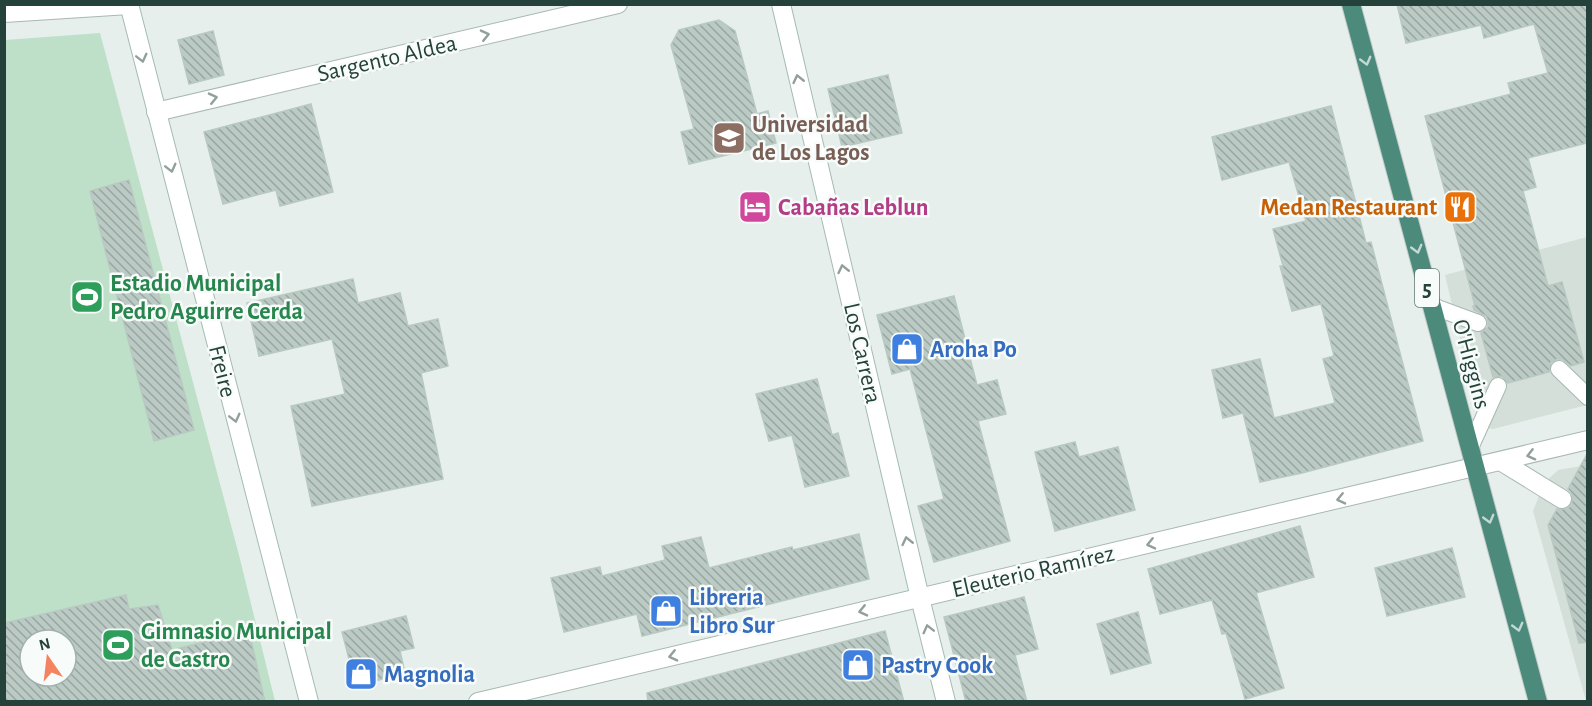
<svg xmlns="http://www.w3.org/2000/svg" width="1592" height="706" viewBox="0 0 1592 706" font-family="'Alegreya Sans',sans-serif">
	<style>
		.built { fill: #d4dfda }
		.grass { fill: #bfe0c8; fill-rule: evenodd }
		.building { fill: url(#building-back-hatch); stroke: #b8c9c2; stroke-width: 1.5; fill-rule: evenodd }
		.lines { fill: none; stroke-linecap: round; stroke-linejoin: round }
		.service-casing { stroke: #a8b8b2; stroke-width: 18 }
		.pedestrian-casing { stroke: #a8b8b2; stroke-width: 20 }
		.minor-casing { stroke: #a8b8b2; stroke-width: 20 }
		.tertiary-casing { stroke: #a8b8b2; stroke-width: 20 }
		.secondary-casing { stroke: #a4bbb3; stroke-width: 20 }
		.trunk-casing { stroke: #c2cac8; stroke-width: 20 }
		.service { stroke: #fff; stroke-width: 16 }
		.pedestrian { stroke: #fff; stroke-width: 18 }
		.minor { stroke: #fff; stroke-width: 18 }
		.tertiary { stroke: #fff; stroke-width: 18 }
		.secondary { stroke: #fff; stroke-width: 18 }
		.trunk { stroke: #4c8a7c; stroke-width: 18 }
		.oneway { stroke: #92a09c }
		.oneway2 { stroke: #c4d9d4 }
		.labels { text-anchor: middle; stroke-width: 5; stroke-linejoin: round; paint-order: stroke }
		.shield { fill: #f7fbf9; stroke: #637a73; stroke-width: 1.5 }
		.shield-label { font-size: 22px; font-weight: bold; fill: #24423a }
		.street-label { font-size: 24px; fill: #24423a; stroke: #f7fbf9 }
		.education-label { font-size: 24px; font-weight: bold; fill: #785e54; stroke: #f7fbf9; text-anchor: start }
		.hotel-label { font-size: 24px; font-weight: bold; fill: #b23c85; stroke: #f7fbf9; text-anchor: start }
		.food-label { font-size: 24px; font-weight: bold; fill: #c56008; stroke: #f7fbf9; text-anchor: end }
		.leisure-label { font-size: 24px; font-weight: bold; fill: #27864d; stroke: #f7fbf9; text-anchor: start }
		.shop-label { font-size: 24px; font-weight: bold; fill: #366cbe; stroke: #f7fbf9; text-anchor: start }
	</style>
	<defs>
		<pattern id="building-back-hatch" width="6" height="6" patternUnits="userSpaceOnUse" patternTransform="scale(1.5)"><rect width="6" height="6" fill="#bbcac4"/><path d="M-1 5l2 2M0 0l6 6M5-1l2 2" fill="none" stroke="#98a6a0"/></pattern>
	</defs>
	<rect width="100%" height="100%" fill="#e6efeb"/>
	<path class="built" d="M1587,237V405L1493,429L1481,427L1445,275Z
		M1587,465V701H1586L1533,511L1544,483L1558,470Z"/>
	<path class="grass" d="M100,33L239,555L275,701H5V40ZM30,640H66V676H30Z"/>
	<path class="building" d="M1397,4H1587V143L1528,158L1536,187L1523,191L1548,286L1562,282L1584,362L1571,366L1562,359H1557L1551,362L1549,372L1508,383L1502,376L1493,377L1481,333L1488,327V321L1486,316L1474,310L1473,306H1475L1425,116L1511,94L1508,83L1548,73L1534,24L1484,38L1481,25L1406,43Z
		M719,20L735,31L757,114L768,111L776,143L689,164L681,132L694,129L671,45L679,30Z
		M213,31L224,75L189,84L178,40Z
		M888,75L902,133L842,147L828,89Z
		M311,104L333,192L280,206L276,190L223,204L204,132Z
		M1331,106L1366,243L1371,242L1423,441L1302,473L1260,482L1243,413L1223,418L1212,370L1260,359L1274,418L1335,403L1323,359L1334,356L1321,304L1292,311L1280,266H1283L1273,229L1306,221L1289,162L1222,180L1212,137Z
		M129,180L194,430L154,441L90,191Z
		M353,279L358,303L400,293L408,326L438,319L448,366L421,373L443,479L312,506L291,406L345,394L332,339L259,356L247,303Z
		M954,296L977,385L997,380L1006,414L978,421L1010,541L934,562L918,506L944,499L910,369L892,374L877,315Z
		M817,379L832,435L838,433L849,476L805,487L792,435L769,441L756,394Z
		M1075,442L1079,457L1118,447L1135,510L1055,531L1035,452Z
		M1587,454V642L1579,643L1548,525L1557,509H1567L1572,504V494L1568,489Z
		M1300,526L1314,577L1256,593L1284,688L1245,699L1226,633L1222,634L1212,600L1160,614L1148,569Z
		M859,534L869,579L642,636L637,614L564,632L551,578L600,567L602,576L665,560L662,546L701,537L709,568L792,547L793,550Z
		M1452,548L1465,597L1387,616L1375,568Z
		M126,595L129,609L158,605L172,650L249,631L265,702H4V623ZM30,640H66V676H30Z
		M1024,597L1038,649L1015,655L1027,702H966L944,617Z
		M1138,612L1151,663L1111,674L1097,624Z
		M406,616L414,648L400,651L405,673L356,686L342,632Z
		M885,631L904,702H648L647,693Z"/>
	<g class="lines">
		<g class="service-casing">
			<path id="service" d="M1432,306L1478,323
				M1559,369L1588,397
				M1470,448L1498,386"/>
		</g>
		<g class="pedestrian-casing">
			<path id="pedestrian" d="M1502,462L1562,499"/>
		</g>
		<g class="minor-casing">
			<path id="minor" d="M4,13L129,5"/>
		</g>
		<g class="tertiary-casing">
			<path id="tertiary" d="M156,112L618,4
				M478,702L1588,440"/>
		</g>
		<g class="secondary-casing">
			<path id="secondary" d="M129,4L309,702
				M781,4L920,598L946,702"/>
		</g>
		<g class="trunk-casing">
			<path id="trunk" d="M1351,4L1538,702"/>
		</g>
		<use href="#service" class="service"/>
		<use href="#pedestrian" class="pedestrian"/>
		<use href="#minor" class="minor"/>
		<use href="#tertiary" class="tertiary"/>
		<use href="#secondary" class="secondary"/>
		<use href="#trunk" class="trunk"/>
	</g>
	<defs><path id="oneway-chevron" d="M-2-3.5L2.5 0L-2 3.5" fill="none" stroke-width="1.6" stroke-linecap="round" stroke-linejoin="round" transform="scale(1.5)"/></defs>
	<g class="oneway">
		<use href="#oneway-chevron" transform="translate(485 35) rotate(-13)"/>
		<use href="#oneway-chevron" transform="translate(142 58) rotate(76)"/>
		<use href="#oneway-chevron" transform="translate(798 79) rotate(-103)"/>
		<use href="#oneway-chevron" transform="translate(213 98) rotate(-13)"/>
		<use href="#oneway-chevron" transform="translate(171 168) rotate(76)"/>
		<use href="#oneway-chevron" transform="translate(843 269) rotate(-103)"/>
		<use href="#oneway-chevron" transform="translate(235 418) rotate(76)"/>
		<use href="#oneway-chevron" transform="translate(1531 455) rotate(166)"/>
		<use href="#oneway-chevron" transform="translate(1341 499) rotate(167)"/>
		<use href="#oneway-chevron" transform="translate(907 541) rotate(-103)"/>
		<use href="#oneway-chevron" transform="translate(1151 544) rotate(167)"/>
		<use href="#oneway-chevron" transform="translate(863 611) rotate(167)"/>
		<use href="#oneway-chevron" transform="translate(928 629) rotate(-104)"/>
		<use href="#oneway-chevron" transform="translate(673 656) rotate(167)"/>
	</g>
	<g class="oneway2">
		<use href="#oneway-chevron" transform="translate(1366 61) rotate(75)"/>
		<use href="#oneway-chevron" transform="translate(1417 249) rotate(75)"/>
		<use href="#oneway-chevron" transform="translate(1489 519) rotate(75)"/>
		<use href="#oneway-chevron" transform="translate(1518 627) rotate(75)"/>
	</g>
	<defs>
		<g id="university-square" transform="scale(1.725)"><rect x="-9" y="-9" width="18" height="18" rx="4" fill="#8d6e63" stroke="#f7fbf9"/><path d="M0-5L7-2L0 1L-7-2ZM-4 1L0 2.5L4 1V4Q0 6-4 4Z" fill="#fff"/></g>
		<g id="hotel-square" transform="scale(1.725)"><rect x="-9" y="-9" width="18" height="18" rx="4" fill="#d1479c" stroke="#f7fbf9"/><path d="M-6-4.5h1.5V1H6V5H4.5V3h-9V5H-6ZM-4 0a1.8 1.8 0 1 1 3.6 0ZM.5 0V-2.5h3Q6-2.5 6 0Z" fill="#fff"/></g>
		<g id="restaurant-square" transform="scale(1.725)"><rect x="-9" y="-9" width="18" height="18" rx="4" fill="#e8710a" stroke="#f7fbf9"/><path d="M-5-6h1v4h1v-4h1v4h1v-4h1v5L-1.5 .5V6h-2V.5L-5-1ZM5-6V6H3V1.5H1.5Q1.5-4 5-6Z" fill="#fff"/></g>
		<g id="stadium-square" transform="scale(1.725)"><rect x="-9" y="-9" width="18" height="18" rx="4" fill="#2e9e5b" stroke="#f7fbf9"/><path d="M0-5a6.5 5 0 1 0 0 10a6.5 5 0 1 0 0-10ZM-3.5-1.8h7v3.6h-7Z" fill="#fff"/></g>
		<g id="shop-square" transform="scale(1.725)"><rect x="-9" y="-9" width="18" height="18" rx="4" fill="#3f7fe0" stroke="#f7fbf9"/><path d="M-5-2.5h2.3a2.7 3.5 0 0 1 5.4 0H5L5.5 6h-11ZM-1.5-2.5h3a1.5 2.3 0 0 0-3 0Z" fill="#fff"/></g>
	</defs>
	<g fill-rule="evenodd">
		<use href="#university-square" x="729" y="138"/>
		<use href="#hotel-square" x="755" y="207"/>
		<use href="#restaurant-square" x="1460" y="207"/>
		<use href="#stadium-square" x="87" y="297"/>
		<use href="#shop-square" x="907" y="349"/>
		<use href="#shop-square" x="666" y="611"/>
		<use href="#stadium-square" x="118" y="645"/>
		<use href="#shop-square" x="858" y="665"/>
		<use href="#shop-square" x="361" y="674"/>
	</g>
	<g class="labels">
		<rect class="shield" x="1415" y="269" width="24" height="38" rx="4.5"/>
		<g class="shield-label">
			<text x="1427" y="296">5</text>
		</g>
		<g class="street-label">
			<text transform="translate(387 58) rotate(-13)" y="8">Sargento Aldea</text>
			<text transform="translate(863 353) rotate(77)" y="8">Los Carrera</text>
			<text transform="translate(1472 364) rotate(75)" y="8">O'Higgins</text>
			<text transform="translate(223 371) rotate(76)" y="8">Freire</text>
			<text transform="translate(1033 571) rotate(-13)" y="8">Eleuterio Ramírez</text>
		</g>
		<g class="education-label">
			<text x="752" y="132">Universidad<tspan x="752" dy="28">de Los Lagos</tspan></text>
		</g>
		<g class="hotel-label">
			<text x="778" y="215">Cabañas Leblun</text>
		</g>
		<g class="food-label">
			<text x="1437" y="215">Medan Restaurant</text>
		</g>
		<g class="leisure-label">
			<text x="110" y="291">Estadio Municipal<tspan x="110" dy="28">Pedro Aguirre Cerda</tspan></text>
			<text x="141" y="639">Gimnasio Municipal<tspan x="141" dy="28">de Castro</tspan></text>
		</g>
		<g class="shop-label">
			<text x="930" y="357">Aroha Po</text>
			<text x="689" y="605">Libreria<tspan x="689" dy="28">Libro Sur</tspan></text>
			<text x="881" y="673">Pastry Cook</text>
			<text x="384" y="682">Magnolia</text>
		</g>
	</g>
	<rect width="1592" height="706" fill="none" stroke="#24423a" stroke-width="12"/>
	<g transform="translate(48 658) rotate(346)"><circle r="28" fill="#f7fbf9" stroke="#a3b1ad" stroke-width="1.5"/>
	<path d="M0-4.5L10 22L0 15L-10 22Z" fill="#f4845f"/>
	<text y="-9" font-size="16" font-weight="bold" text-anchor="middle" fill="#24423a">N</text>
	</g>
</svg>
